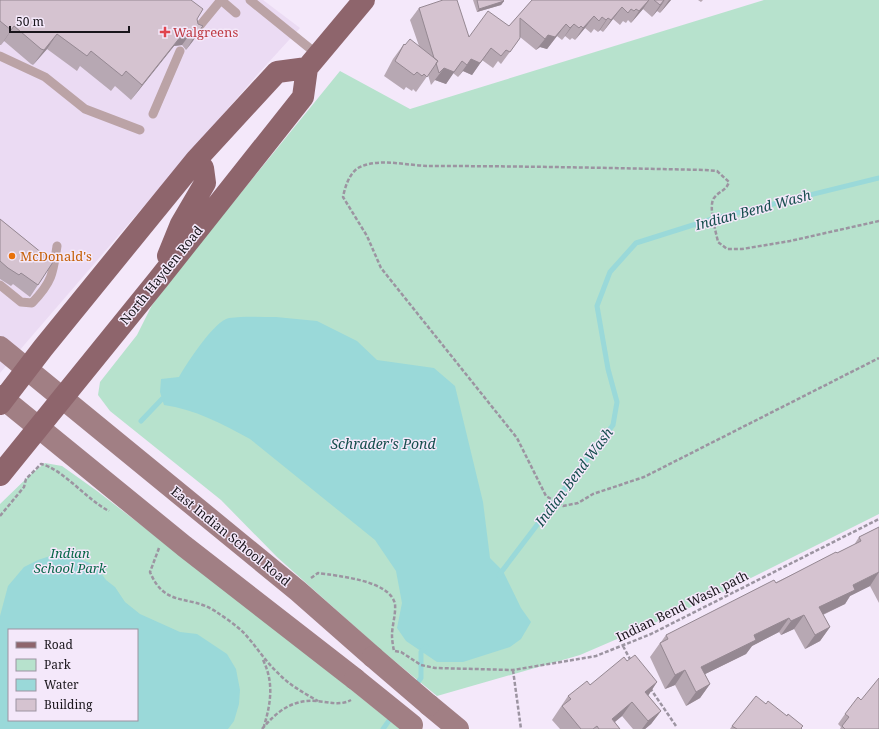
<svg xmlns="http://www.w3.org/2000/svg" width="879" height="729" viewBox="0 0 879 729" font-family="'Noto Serif',serif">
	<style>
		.built { fill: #ebdbf3 }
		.green { fill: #b7e2cd; fill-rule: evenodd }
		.water { fill: #9ad9d9; fill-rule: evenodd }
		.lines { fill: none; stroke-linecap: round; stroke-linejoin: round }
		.stream { stroke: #9ad9d9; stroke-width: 5 }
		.path { stroke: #9c94a1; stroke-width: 2.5; stroke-dasharray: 4 2; stroke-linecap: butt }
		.service { stroke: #bba3a6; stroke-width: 9 }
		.secondary { stroke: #a17f84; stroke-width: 22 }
		.primary { stroke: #8e656c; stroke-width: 22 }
		.secondary-bridge { stroke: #a17f84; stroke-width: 22 }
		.wall { fill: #b7a8b3 }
		.shaded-wall { fill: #958892 }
		.building { fill: #d5c3d0; stroke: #958892 }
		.health-dot { fill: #e0444e; stroke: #f4e8fa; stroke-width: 1.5 }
		.food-dot { fill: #e8710a; stroke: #f4e8fa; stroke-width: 1.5 }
		.labels { text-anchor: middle; stroke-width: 3; stroke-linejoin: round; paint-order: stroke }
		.health-label { font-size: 13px; fill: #be3a42; stroke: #f4e8fa; text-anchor: start }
		.food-label { font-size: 13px; fill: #c56008; stroke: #f4e8fa; text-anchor: start }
		.street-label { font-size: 13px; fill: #19151b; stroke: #f4e8fa }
		.park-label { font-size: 13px; font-style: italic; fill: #086749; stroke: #f4e8fa }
		.water-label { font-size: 14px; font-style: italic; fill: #164e4e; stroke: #f4e8fa }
	</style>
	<rect width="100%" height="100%" fill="#f4e8fa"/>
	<path class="built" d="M0,0H263L300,28L257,75L0,373Z"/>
	<path class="green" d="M764,0H879V514L703,602L580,655L437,696L381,650L277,557L221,500L110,411L98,395L100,382L137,335L152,305L213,227L340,71L410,109Z
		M45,463L62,466L97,491L263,619L400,729H0V504L31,474ZM9,630H137V720H9Z"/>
	<path class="water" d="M276,317L317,321L357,341L377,360L434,368L455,386L483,502L490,558L503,571L521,608L531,622L521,639L510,647L463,662H437L406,641L397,628L402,603L396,571L375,540L250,439C223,424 194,409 164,405L160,392L161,379L179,377C187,363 214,321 229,318C244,316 261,317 276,317Z
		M59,553L78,558L96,566L106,580L115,587L125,602L140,614L180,632L197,634L227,654L236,669L240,690L239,704L234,721L228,729H0V616L8,586L24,567L38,560ZM9,630H137V720H9Z"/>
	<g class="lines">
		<path class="stream" d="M141,421L162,399
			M499,575L613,425L617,402L608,369L597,306L610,272L636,243L712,219L879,178
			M415,686L421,678V652L426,647
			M383,729L393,715"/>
		<path class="path" d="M879,221L790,241L742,249H727L718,242C716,232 708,206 714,198C719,191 726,191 729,182L717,171L705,170C613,168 522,166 430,166C408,166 378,157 358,168C349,174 345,187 343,197L367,236L381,268L517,438L546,496L563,506L578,503L593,494L644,477L879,358
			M0,516L24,487L26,479L41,464C63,469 87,500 109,511
			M159,548L150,572C165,608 188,594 215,611C224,617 236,625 244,633C256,646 265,661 278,673C289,685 304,693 318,701
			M311,578L318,573C337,576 390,580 395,604C396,614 392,626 392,635C392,640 393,646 394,651
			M623,646L631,661
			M395,651L401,652L421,665L435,668L513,670L596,656L651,634L879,519
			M263,660C274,682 271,703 264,726
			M513,670L521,729
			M650,688L676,726
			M262,729C277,711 293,699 317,701C329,702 340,706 351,700"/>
		<path class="service" d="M221,0L236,13
			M250,0L318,55
			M193,34L221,0
			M0,56L45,77L85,109L140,130
			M153,114L180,51
			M0,285L21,302L32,303C52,282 53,274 57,246"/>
		<path class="secondary" d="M0,347L298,591L373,657
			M0,396L184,546L355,679
			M429,705L458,729"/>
		<path class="primary" d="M168,256L181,224L205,183L203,168L196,160
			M0,404L43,348L196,160L277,72L307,68
			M0,475L158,280L303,97L307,68L364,0"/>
		<path class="secondary-bridge" d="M373,657L429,705
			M355,679L412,725"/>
	</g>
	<path class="wall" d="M0,0L197,19L198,24L203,26L186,50L182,45L174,46L131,100L115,86L111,91L80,66L77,71L47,49L33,65L31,64L4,41L1,45H0Z
		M473,0H503L504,1L501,5L477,12Z
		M532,0H671L660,13L657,11L652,17L643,9L631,23L628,20L626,23L623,21L620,25L613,19L603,32L600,30L598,32L594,29L591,33L585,28L575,40L572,38L570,40L565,36L562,40L557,36L547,49L540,47L536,50L520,37V38L501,64L498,61L493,68L482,60L472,75L463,71L458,77L453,73L446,84L435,80L431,85L428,75L416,92L413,89L412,91L406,87L404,90L384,76L393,59L404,44L405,45L419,46L410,20L419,8L469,37L509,26Z
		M698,0H703L701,2Z
		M0,219L53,262L30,297L13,284L11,286L0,279Z
		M879,527V603L870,586L850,596L845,604L823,615L830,627L820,641L805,649L794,629L781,635L779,632L752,646L746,654L705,674L710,684L700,698L686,706L675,685L665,689L650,657L660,643L661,642L666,635L854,545L859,537Z
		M627,661L657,682L648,695L661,711L651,724L645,729H633L622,716L615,722L620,729H560L552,720L568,696L590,685Z
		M766,704L801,729H802H730L732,726Z
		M845,714L879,729H840L841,727L838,724Z"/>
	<path class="shaded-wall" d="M649,0L643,9L631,23L639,11Z
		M665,0L657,11L652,17L660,5Z
		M669,0H671L660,13Z
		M504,1L501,5L477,12L479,9Z
		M622,7L613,19L603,32L611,20Z
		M594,16L585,28L575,40L583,28Z
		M608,18L600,30L598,32L606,20Z
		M566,24L557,36L547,49L540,47L536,50L548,35Z
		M574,24L562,40L570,28Z
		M14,26L4,41L1,45L11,30Z
		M203,26L193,41L186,50L196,34Z
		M193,30L182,45L174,46L131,100L142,85L185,31Z
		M57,34L47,49L33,65L44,50Z
		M491,48L472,75L463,71L458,77L471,59Z
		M462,61L446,84L435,80L431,85L444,68Z
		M879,572L870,586L850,596L845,604L809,621L819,607L853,585Z
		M804,615L794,629L781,635L791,621Z
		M789,618L779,632L752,646L746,654L691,681L701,667L754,635Z
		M830,627L820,641L805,649L815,635Z
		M685,670L675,685L665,689L675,675Z
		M657,682L648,696L645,692Z
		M710,684L700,698L686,706L696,692Z
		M632,702L622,716L606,729L612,719Z
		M661,711L651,724L645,729H642L648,721Z"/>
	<path class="building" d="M0,0H191L203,9L197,19L198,24L203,26L196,34L193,30L185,31L142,85L126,71L122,76L91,51L87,56L57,34L44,50L41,49L14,26L11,30L0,21Z
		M443,0H457L469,37L488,11L509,26L532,0H649L639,11L636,9L634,11L631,9L628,13L622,7L611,20L608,18L606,20L602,17L599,21L594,16L583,28L581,26L579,28L574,24L570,28L566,24L555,37L548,35L545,39L520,18V38L510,52L506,50L501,56L491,48L480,63L471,59L467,65L462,61L454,72L444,68L439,73L436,63L438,61L434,58L419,8Z
		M477,0H503L504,1L479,9Z
		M654,0H664L660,5Z
		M410,39L438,61L427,77L424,74L422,76L417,72L414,75L395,61L404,44L405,45Z
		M0,219L53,262L38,285L21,273L19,275L8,268L0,261Z
		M879,527V572L853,585L855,590L819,607L830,627L815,635L804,615L791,621L789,618L754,635L756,640L701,667L710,684L696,692L685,670L675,675L660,643L668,639L666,635L774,580L776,583L836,552L837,553L861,541L859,537Z
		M635,655L657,682L645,692L661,711L648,721L632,702L612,719L620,729H599L597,726L593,729H581L562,706L571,699L568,696L587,681L590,685L624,657L627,661Z
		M879,678V729H845L842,726L849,717L845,714L858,697L861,700Z
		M756,696L766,704L768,701L787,716L788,714L803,726L801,728L802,729H737L732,726Z"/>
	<path class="health-dot" d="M163 26h4v4h4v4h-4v4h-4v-4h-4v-4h4z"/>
	<circle class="food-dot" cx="12" cy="256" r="4"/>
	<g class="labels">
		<g class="health-label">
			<text x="173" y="37">Walgreens</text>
		</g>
		<g class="food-label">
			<text x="20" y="261">McDonald's</text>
		</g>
		<g class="street-label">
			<text transform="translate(161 275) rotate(-51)" y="5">North Hayden Road</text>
			<text transform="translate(231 536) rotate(39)" y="5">East Indian School Road</text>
			<text transform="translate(682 606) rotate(-26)" y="5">Indian Bend Wash path</text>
		</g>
		<g class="park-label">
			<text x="70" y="558">Indian<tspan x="70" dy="15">School Park</tspan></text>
		</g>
		<g class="water-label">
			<text transform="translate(753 210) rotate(-15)" y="5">Indian Bend Wash</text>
			<text x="383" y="449">Schrader's Pond</text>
			<text transform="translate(574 477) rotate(-53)" y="5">Indian Bend Wash</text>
		</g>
	</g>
	<rect x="8" y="629" width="130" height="92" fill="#f4e8fa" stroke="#9c94a1"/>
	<rect x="16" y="642" width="20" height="6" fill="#8e656c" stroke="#9c94a1"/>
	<text x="44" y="649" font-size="12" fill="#19151b">Road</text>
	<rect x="16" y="659" width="20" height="12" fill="#b7e2cd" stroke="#9c94a1"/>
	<text x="44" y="669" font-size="12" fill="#19151b">Park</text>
	<rect x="16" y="679" width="20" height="12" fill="#9ad9d9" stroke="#9c94a1"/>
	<text x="44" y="689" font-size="12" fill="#19151b">Water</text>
	<rect x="16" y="699" width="20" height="12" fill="#d5c3d0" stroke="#9c94a1"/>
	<text x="44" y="709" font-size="12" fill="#19151b">Building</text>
	<path d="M10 26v6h119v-6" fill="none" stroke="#19151b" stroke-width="2"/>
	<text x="16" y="26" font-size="12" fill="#19151b" stroke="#f4e8fa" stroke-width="3" paint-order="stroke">50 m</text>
</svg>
